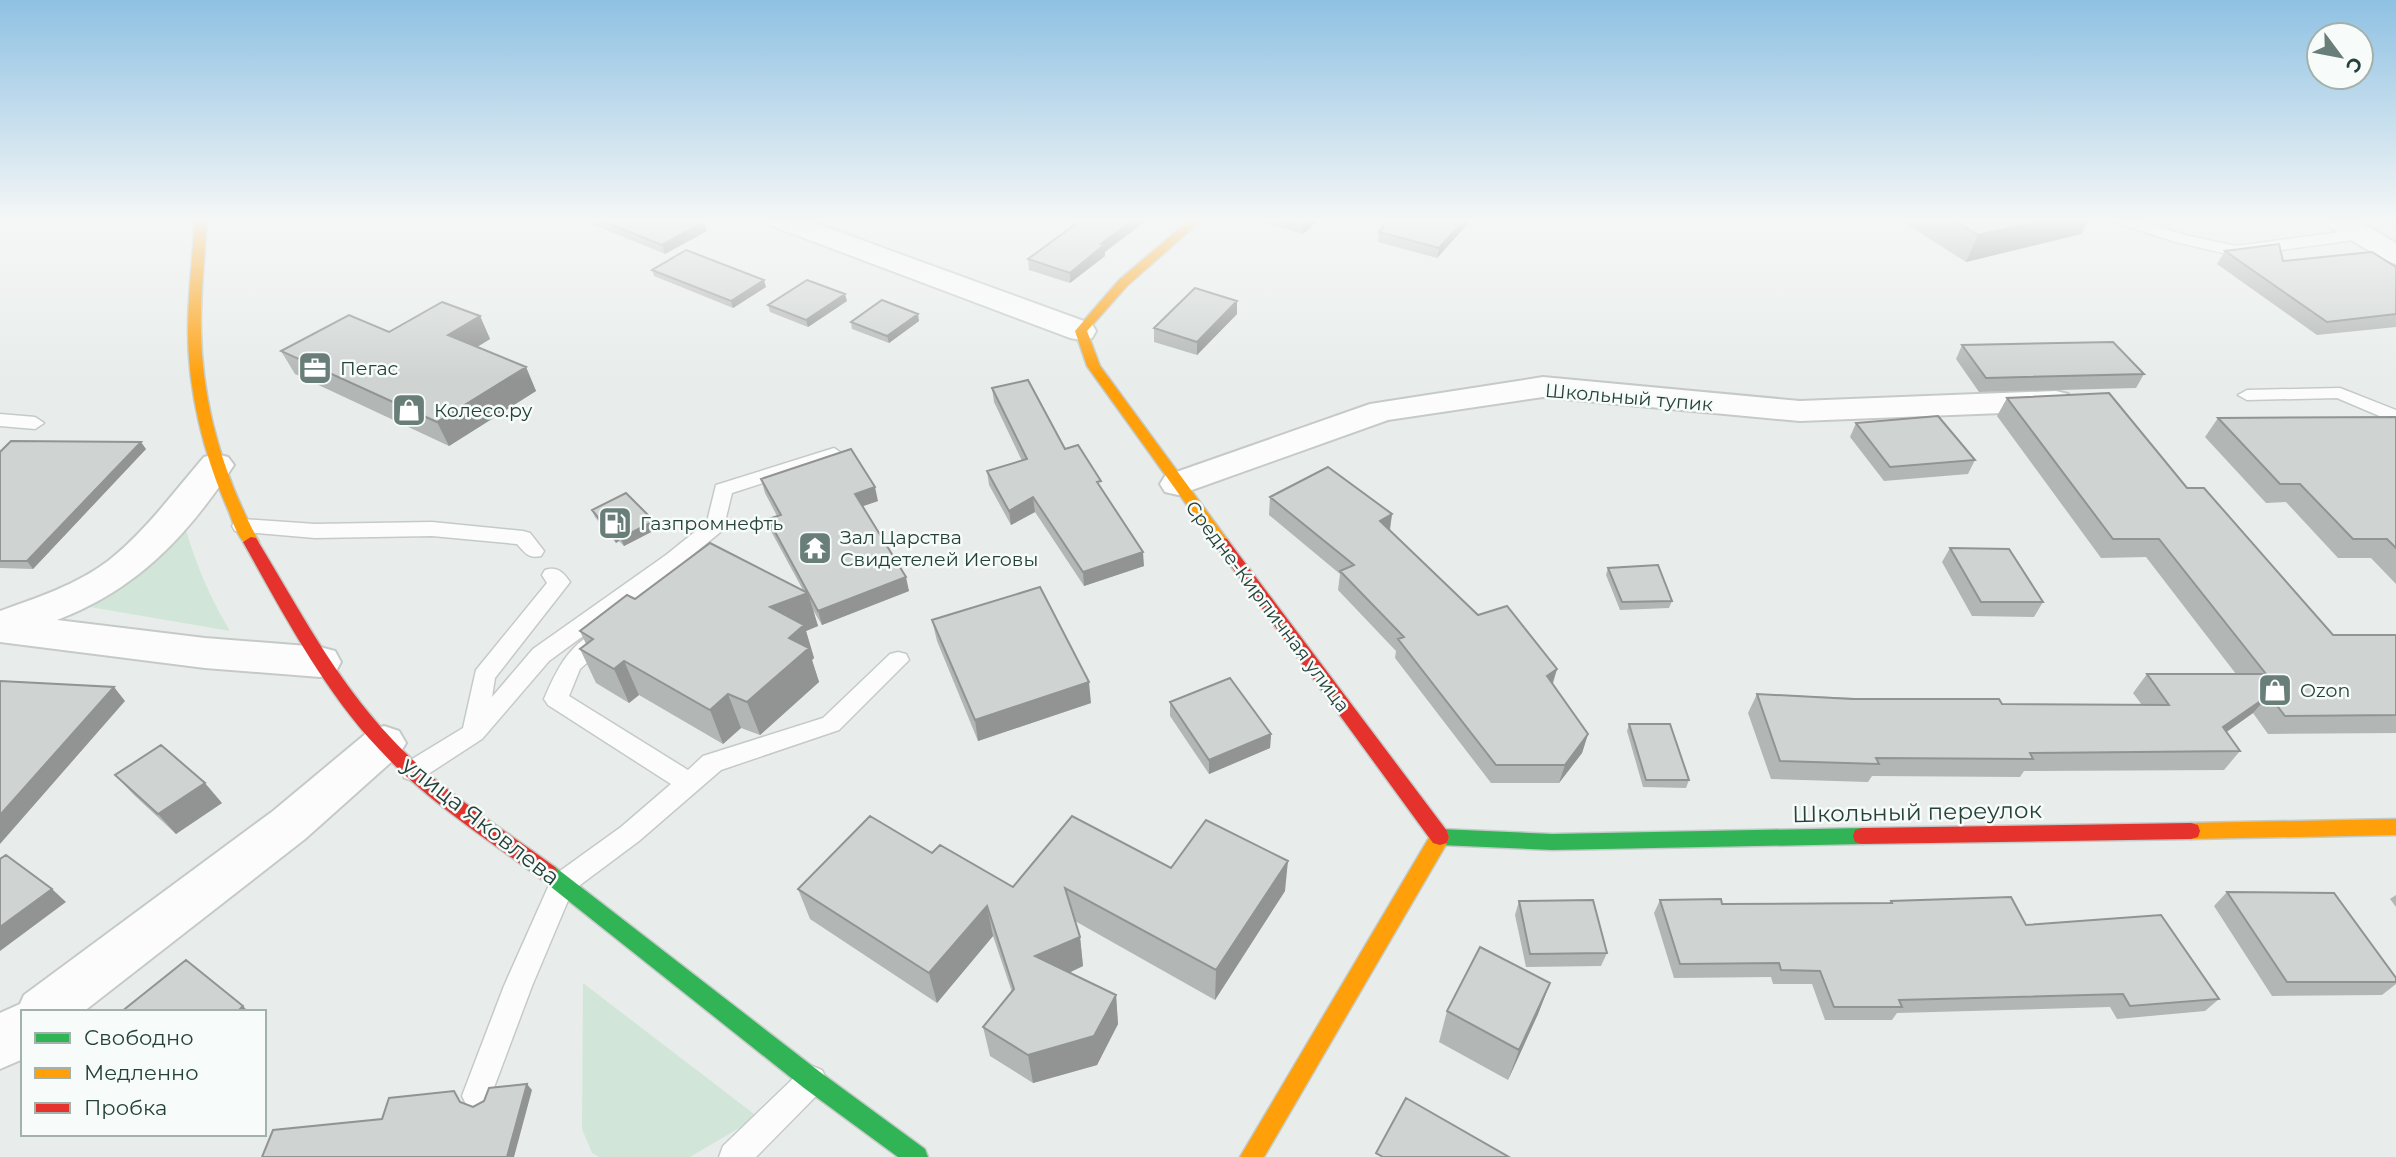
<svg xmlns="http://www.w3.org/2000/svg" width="2396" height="1157" viewBox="0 0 2396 1157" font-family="Montserrat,sans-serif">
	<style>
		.green { fill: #d1e6d8 }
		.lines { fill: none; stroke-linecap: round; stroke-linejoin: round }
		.lane-casing { stroke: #c5cac8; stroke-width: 3 }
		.street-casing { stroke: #c5cac8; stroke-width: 4 }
		.fast-casing { stroke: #c3cbc8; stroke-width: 3 }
		.slow-casing { stroke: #c3cbc8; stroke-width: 3 }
		.jam-casing { stroke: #c3cbc8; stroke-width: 3 }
		.lane { fill: #fcfcfc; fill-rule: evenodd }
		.street { fill: #fcfcfc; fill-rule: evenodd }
		.fast { fill: #30b455; fill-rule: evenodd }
		.slow { fill: #ff9f0a; fill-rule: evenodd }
		.jam { fill: #e5322d; fill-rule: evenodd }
		.wall { fill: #b2b6b5 }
		.shaded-wall { fill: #919493 }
		.building { fill: #cfd4d2; stroke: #919493; stroke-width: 2 }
		.labels { text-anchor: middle; stroke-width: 5; stroke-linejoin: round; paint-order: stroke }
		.poi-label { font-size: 19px; fill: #24423a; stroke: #f7fbf9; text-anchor: start }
		.street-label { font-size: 19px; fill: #24423a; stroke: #f7fbf9 }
		.near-street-label { font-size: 23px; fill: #24423a; stroke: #f7fbf9 }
	</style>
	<rect width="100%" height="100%" fill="#e8edeb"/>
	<path class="green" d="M184,523C195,562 209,596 230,631L78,605Z
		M583,983L758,1117L690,1157H599L592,1153L582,1129Z"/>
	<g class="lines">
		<g class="lane-casing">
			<path id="lane" d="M2107,218H2129L2185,235L2236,246L2361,229L2369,234L2361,239L2236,256L2176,242L2110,221Z
				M2340,388L2396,410V423L2337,398L2247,400L2238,395L2247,390Z
				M0,414L35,417L44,423L35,429L0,426Z
				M834,448L843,454L841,458L732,493L723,530L680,565L549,661L482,739L422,778L413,781L404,778L401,771L404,764L463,728L476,670L547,583L542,575L545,570C557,566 563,572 570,582L495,678L492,697L533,649L666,555L707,522L716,485Z
				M242,519L315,524L432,522L523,531L530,533L544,551L541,556C529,559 525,553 517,544L432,536L315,538L235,531L232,526L235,521Z
				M605,629L613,631L616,637L580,669L569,696L688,770L703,756L823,718L890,654L898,652L906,654L909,660L839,730L721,770L639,841L572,891L532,986L487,1106L477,1111L467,1106L462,1096L504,986L553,876L621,827L671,784L548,705L544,699C557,669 571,639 605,629Z
				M812,1066L822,1070L827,1080L822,1090L756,1157H719L723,1146L802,1070Z"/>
		</g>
		<g class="street-casing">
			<path id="street" d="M763,218H801L1092,324L1096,331L1092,338L1081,340L1070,338L767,224Z
				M2322,218H2354L2396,243V264L2386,261L2325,224Z
				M1543,377L1800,401L2056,391L2068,394L2073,401L2068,408L2056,411L1800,421L1543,397L1388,420L1178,495L1165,492L1160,484L1165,476L1370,404Z
				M216,454L228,457L234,465C187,536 138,589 57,620L205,638L320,647L335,651L341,662L335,673L320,677L205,668L0,642V611C37,598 76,585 108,561C145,532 173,493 204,457Z
				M384,726L399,731L406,743L399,755L305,839L83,1012H23V1059L0,1069V1013L20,1004L24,995L273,811L369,731Z"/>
		</g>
		<g class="fast-casing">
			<path id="fast" d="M1862,828L1869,830L1871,836L1869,842L1862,844L1552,850L1440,845L1433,843L1431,837L1433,831L1440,829L1552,834Z
				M548,865L555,867L820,1072L925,1149L928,1157H898L804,1088L541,879L538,873L541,867Z"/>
		</g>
		<g class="slow-casing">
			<path id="slow" d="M195,218H207C205,256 200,293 201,331C202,405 224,477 259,542L251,547C240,544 233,523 229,512C204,456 188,392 188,330C188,293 193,255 195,218Z
				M1192,218H1204L1127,286L1087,331L1100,366L1227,539L1230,543L1222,548L1217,547L1087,366L1075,331L1119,280Z
				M2396,819V835L2191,839L2184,837L2182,831L2184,825L2191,823Z
				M1440,829L1447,831L1449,837L1447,843L1264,1157H1240L1433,831Z"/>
		</g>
		<g class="jam-casing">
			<path id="jam" d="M251,537L256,538C298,607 335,679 391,738C438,789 499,826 555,867L558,873L555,879L548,881L541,879C486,838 425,800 378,748C322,688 283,613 243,542Z
				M1222,538L1227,539L1447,831L1449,837L1447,843L1440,845L1433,843L1217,547L1214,543Z
				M2191,823L2198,825L2200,831L2198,837L2191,839L1862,844L1855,842L1853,836L1855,830L1862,828Z"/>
		</g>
		<use href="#lane" class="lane"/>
		<use href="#street" class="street"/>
		<use href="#fast" class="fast"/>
		<use href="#slow" class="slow"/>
		<use href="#jam" class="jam"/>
	</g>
	<path class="wall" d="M577,218H692L707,231L665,254Z
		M1265,218H1322L1303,234L1265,223Z
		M1473,218L1437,258L1378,242L1379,232Z
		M1897,218H2090L2081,234L1966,262Z
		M2225,251L2283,261L2396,267V327L2317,335L2217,264Z
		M1105,252V256L1070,283L1029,270L1028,259Z
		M652,270L766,287L733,308L654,276Z
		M847,301L808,327L770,312L768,305Z
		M1237,314L1197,355L1154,342V328Z
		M480,316L490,339L477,347L526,367L536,391L449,446L295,374L281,351Z
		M919,321L889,343L852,329L851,322Z
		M1962,345L2144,374L2136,388L1979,392L1956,359Z
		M992,388L1065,449L1102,490L1144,566L1084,586L1035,512L1011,525L989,485L987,471L1022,461L994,402Z
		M2007,398L2187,488L2333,635H2396V733L2268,734L2253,713L2226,732L2240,751L2224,770L2024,771L2020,777L1872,776L1868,782L1771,779L1748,713L1757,694L2002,704L2142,705L2133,693L2147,674H2236L2146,557L2101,558L1997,416Z
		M2396,417V584L2371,558H2338L2286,502L2266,503L2205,437L2218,418Z
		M1856,423L1975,460L1968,474L1884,481L1850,437Z
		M146,449L33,569L0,568V452Z
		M761,479L878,501L862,506L909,591L822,625L813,610L818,626L806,631L814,658L812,660L819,682L760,735L741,728L723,744L639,695L629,703L596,683L580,649L586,644L580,631L635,599L803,590L772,533L768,519L777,516L765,493Z
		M1270,497L1392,514L1390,531L1478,615L1557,669L1553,684L1588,734L1582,753L1559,783H1491L1395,658L1396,651L1338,590L1340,574L1269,515Z
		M592,510L654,521L657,529L624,546L619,541L616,543L595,517Z
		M1950,548L2043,602L2034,617L1972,616L1942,562Z
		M1608,568L1672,601L1669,608L1620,610L1606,575Z
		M932,620L1091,703L978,741L937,641Z
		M1170,702L1271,734L1270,748L1209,774L1170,716Z
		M1629,724L1689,780L1686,788L1643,787L1627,731Z
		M115,775L222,803L176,834L134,795Z
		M932,853L1013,887L1171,868L1285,891L1215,1000L1075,921L1080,937L1083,966L1069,973L1116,995L1118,1024L1097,1065L1033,1083L990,1056L983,1027L1012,992L993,936L937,1003L810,919L798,889Z
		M2227,892L2396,978V984L2382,995L2272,996L2214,906Z
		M2396,895V907L2390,899Z
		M1660,900L1722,904L1889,903L1891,901L2026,925L2219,999L2205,1011L2117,1019L2110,1007L1897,1013L1892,1020H1825L1812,984H1773L1771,977L1674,978L1654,913Z
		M1519,901L1607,953L1601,966L1526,967L1515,915Z
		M1550,983L1538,1014L1508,1080L1439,1042L1447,1011Z"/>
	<path class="shaded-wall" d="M1136,218H1150L1105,252V256L1070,283V273L1101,244Z
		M1313,218H1322L1303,234V226Z
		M1466,218H1473L1437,258L1439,248Z
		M2055,218H2090L2081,234L1966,262L1978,235Z
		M704,222L707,231L665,254L662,245Z
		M764,280L766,287L733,308L731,301Z
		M845,294L847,301L808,327L806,320Z
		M1237,301V314L1197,355V342Z
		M918,314L919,321L889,343L887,336Z
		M480,316L490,339L459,358L448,335Z
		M526,367L536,391L449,446L437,422Z
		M141,442L146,449L33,569L27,561Z
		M875,487L878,501L858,508L855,494Z
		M1033,497L1035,512L1011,525L1009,511Z
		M1392,514L1389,533L1380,521Z
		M654,521L657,529L624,546L621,538Z
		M616,534L619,541L616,543L613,536Z
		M1143,552L1144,566L1084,586L1083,572Z
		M906,577L909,591L822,625L818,611Z
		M808,593L818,626L806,631L814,658L812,660L819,682L760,735L747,702L770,607Z
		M624,661L639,695L629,703L614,669Z
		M1557,669L1551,687L1547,676Z
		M1089,682L1091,703L978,741L975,720Z
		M114,687L125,701L0,844V815Z
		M728,694L741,728L723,744L710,710Z
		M2269,695L2253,713L2207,746L2223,727Z
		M1271,734L1270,748L1209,774V760Z
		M1588,734L1582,753L1559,783L1565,765Z
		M205,783L222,803L176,834L158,814Z
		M1288,861L1285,891L1215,1000L1216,970Z
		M52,889L66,902L0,951V927Z
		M987,906L993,936L937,1003L929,973Z
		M1080,937L1083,966L1040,986L1035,956Z
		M1550,983L1538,1014L1508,1080L1519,1050Z
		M1116,995L1118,1024L1097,1065L1033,1083L1028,1055Z
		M243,1006L249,1012H237Z
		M527,1084L532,1090L514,1157H507Z"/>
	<path class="building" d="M595,218H692L704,222L662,245Z
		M1084,218H1136L1101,244L1104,245L1070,273L1028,259Z
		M1275,218H1313L1303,226Z
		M1390,218H1466L1439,248L1379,232Z
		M1949,218H2055L1978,235Z
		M2279,244L2283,261L2372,252L2396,267V314L2327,322L2225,251Z
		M686,250L764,280L731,301L652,270Z
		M807,280L845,294L806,320L768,305Z
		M1195,288L1237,301L1197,342L1154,328Z
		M882,300L918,314L887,336L851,322Z
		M442,302L480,316L448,335L526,367L437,422L281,351L349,315L389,332Z
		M2113,342L2144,374L1986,378L1962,345Z
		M1028,380L1065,449L1078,445L1101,481L1097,482L1143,552L1083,572L1033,497L1009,511L987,471L1027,459L992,388Z
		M2109,393L2187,488H2204L2333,635H2396V715L2285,716L2269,695L2223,727L2240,751L2030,753L2033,759L1876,758L1879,764L1780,761L1757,694L1852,699H1999L2002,704L2169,705L2147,674H2266L2159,539H2113L2007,398Z
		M1938,416L1975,460L1890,467L1856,423Z
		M2396,417V548L2387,539H2353L2300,484H2280L2218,418Z
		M11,441L141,442L27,561H0V452Z
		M851,449L875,487L855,494L906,577L818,611L768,519L781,515L761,479Z
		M1328,467L1392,514L1380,521L1478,615L1507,606L1557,669L1547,676L1588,734L1565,765H1496L1398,639L1404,637L1340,571L1354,565L1270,497Z
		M626,493L654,521L621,538L616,534L613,536L592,510Z
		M710,543L808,593L770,607L804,625L789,638L809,648L747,702L728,694L710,710L624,661L614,669L580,649L593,639L580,631L627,595L635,599Z
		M1950,548L2009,549L2043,602H1981Z
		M1658,565L1672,601L1622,602L1608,568Z
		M1040,587L1089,682L975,720L932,620Z
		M1230,678L1271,734L1209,760L1170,702Z
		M0,681L114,687L0,815Z
		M1629,724H1670L1689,780H1646Z
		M161,745L205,783L158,814L115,775Z
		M870,816L932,853L940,845L1013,887L1072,816L1171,868L1206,820L1288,861L1216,970L1065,888L1080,937L1035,956L1116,995L1094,1036L1028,1055L983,1027L1014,989L987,906L929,973L798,889Z
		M6,855L52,889L0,927V859Z
		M2227,892L2334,893L2396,978V982H2287Z
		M2011,897L2026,925L2161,915L2219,999L2130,1006L2123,994L1899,1000L1902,1007H1834L1820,971L1781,970L1779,963L1680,964L1660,900L1721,899L1722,904L1892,903L1891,901Z
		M1593,900L1607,953L1530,954L1519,901Z
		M1480,947L1550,983L1519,1050L1447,1011Z
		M186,960L243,1006L237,1012H121Z
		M527,1084L507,1157H262L273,1130L382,1119L389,1098L454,1091L460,1102L473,1107L484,1101L489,1088Z
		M1406,1098L1509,1157H1383L1376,1153Z"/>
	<linearGradient id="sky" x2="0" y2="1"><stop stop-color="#8fc1e3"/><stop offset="0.58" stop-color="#f5f7f6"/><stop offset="1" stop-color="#f5f7f6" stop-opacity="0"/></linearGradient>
	<rect width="2396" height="379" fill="url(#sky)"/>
	<defs>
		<g id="office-square" transform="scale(1.75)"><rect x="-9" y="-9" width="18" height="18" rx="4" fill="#697e78" stroke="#f7fbf9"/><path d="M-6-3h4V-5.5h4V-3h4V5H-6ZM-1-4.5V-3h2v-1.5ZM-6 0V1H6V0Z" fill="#fff"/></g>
		<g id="shop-square" transform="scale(1.75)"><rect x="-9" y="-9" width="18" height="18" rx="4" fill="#697e78" stroke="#f7fbf9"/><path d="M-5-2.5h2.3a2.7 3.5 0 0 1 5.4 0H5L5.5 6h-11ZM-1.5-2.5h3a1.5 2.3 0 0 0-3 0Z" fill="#fff"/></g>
		<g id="fuel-square" transform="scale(1.75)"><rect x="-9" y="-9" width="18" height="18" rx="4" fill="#697e78" stroke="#f7fbf9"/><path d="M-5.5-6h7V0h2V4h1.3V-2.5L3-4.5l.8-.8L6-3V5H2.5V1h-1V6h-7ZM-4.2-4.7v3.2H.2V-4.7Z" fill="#fff"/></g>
		<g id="temple-square" transform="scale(1.75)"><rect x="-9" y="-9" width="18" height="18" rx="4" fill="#697e78" stroke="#f7fbf9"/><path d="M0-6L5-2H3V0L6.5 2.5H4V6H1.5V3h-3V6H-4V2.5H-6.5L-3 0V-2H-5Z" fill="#fff"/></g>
	</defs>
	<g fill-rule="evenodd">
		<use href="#office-square" x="315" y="368"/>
		<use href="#shop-square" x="409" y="410"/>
		<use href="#fuel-square" x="615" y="523"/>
		<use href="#temple-square" x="815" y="548"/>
		<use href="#shop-square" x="2275" y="690"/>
	</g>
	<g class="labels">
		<g class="poi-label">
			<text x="340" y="375">Пегас</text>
			<text x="434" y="417">Колесо.ру</text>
			<text x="640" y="530">Газпромнефть</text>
			<text x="840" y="544">Зал Царства<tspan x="840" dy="22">Свидетелей Иеговы</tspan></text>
			<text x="2300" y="697">Ozon</text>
		</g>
		<g class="street-label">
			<text transform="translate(1629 397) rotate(5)" y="7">Школьный тупик</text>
			<text transform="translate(1268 606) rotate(53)" y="7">Средне-Кирпичная улица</text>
		</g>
		<g class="near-street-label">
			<text transform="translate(1917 812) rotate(-1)" y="8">Школьный переулок</text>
			<text transform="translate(481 821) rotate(38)" y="8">улица Яковлева</text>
		</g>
	</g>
	<rect x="21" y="1010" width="245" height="126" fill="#f7fbf9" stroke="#a3b1ad" stroke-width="2"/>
	<rect x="35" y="1033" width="35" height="10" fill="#30b455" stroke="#a3b1ad" stroke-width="2"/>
	<text x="84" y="1045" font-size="21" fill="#24423a">Свободно</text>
	<rect x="35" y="1068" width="35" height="10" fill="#ff9f0a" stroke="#a3b1ad" stroke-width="2"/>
	<text x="84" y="1080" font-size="21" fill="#24423a">Медленно</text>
	<rect x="35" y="1103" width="35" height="10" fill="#e5322d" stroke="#a3b1ad" stroke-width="2"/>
	<text x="84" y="1115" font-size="21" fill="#24423a">Пробка</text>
	<g transform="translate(2340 56) rotate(122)"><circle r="33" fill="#f7fbf9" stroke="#a3b1ad" stroke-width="2"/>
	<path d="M0-5L12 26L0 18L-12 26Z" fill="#697e78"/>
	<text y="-10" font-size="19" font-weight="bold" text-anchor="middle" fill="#24423a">С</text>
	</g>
</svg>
